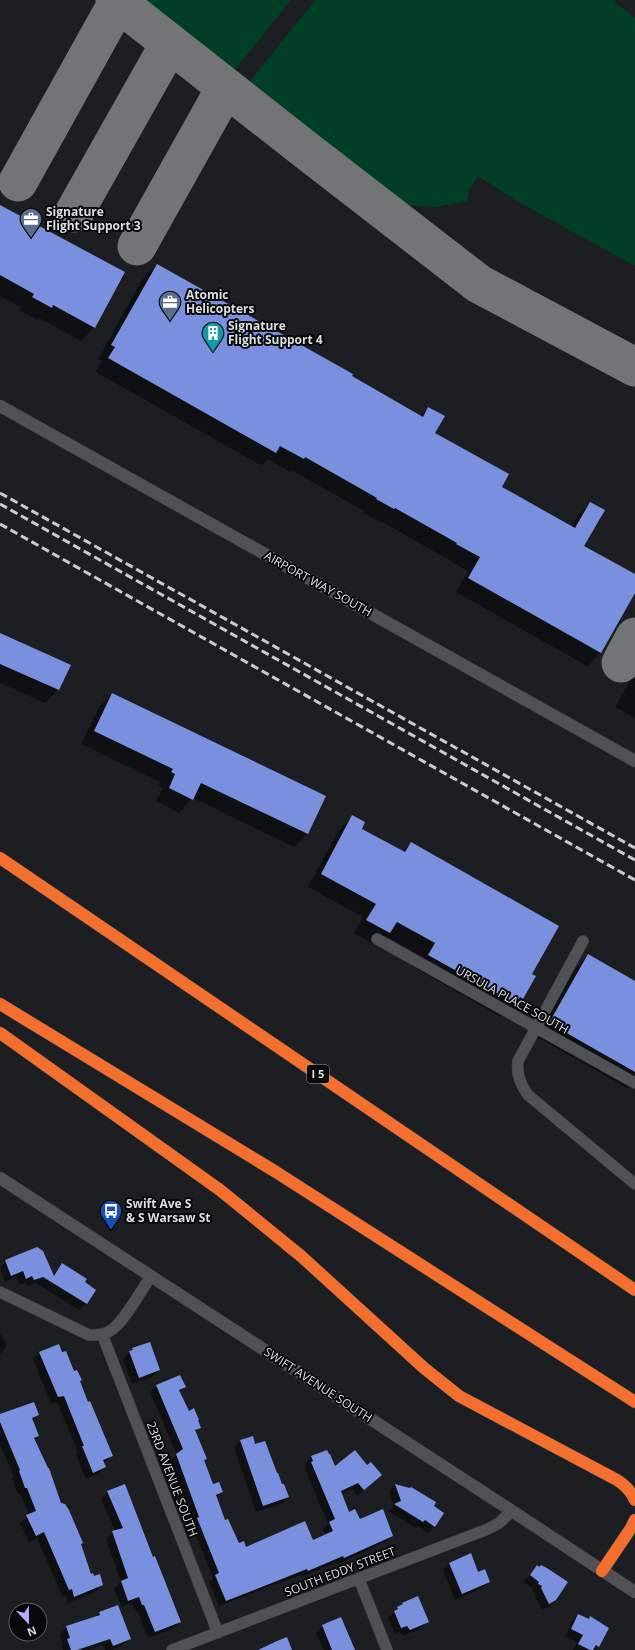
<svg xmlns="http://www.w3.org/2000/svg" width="635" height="1650" viewBox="0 0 635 1650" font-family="'Open Sans',sans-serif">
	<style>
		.green { fill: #003e26 }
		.shadow { fill: #0007 }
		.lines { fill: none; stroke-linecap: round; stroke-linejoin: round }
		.taxiway { stroke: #737476; stroke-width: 39 }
		.building { fill: #7a90df }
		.street-casing { stroke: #3a3b3e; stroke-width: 12 }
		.secondary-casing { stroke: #3a3b3e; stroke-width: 13 }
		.highway-casing { stroke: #3a3b3e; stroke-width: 13 }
		.street { stroke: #4f5155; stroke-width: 11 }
		.secondary { stroke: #4f5155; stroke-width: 12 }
		.highway { stroke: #f36f30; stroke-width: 12 }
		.rail { stroke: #c9cacc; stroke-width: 3; stroke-dasharray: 8 4; stroke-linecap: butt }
		.labels { text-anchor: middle; stroke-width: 4; stroke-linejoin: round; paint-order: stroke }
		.shield { fill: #070809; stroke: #9d9ea0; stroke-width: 1 }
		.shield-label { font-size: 11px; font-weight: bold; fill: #dddee0 }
		.poi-label { font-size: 12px; font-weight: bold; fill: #dddee0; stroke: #070809; text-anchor: start }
		.street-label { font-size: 12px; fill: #dddee0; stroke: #070809 }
	</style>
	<rect width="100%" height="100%" fill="#1d1e21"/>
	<path class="green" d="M141,0H291L233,72Z
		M315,0H612L635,18V265L631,264L517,201L478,176L469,190L467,201L435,207L405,205L247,85Z"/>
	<path class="shadow" d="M0,206L124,273L94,327L81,341L39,318L38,320L19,310L21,307L0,296Z
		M157,265L420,416L429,408L434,434L500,487L571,527L577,516L591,503L583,546L635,575V591L600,653L587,666L456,592L468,571L381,521L380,522L363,513L364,511L291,470L290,472L268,459L262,466L96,372L102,361L98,359L143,278Z
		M0,634L69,665L58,690L45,703L0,683Z
		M635,672V718L615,707Z
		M112,694L325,797L307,834L294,847L193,798L179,813L156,801L163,788L158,786L160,782L81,744L99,707Z
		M352,817L360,829L402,852L411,843L530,975L522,998L509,1011H508L501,1017L415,968L422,957L386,936L376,946L354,933L363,917L308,887L339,830Z
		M588,955L635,982V1080L627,1088L537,1037L575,969Z
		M6,1261L52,1276L62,1264L83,1283L86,1303L79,1310L36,1283L27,1286L26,1282L20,1285L16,1277L5,1282L0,1267Z
		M0,1334H1L7,1347L0,1354Z
		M133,1349L159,1370L152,1377L132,1384L123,1359Z
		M40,1353H61L79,1382L112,1455L104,1463L105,1467L99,1474L86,1479L76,1454L78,1452L57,1402L51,1404L33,1359Z
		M157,1386L184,1387L179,1393L188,1412L199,1427L195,1432L205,1459L203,1461L212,1485L222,1492L216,1498L225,1521L239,1544L245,1548L312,1541L326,1535L323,1529L328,1524L305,1469L306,1467L305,1464L311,1457L327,1451L335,1467L374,1481L357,1496L352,1489L341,1494L349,1513L359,1521L392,1536L385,1542L338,1564L337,1562L301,1577L300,1575L219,1606L209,1582L213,1578L192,1525L193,1524L170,1461L177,1455L150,1392Z
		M0,1415H38L32,1421L38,1436L34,1440L61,1504L80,1545L91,1575L102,1585L95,1592L68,1603L65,1595L62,1596L37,1538L29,1542L20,1523L29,1515L20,1494H18L12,1478L14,1477L0,1445Z
		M241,1441L255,1446L276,1475L288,1497L281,1504L256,1512L234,1447Z
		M395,1485L410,1489L432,1506L435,1526L428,1533L418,1526L416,1528L388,1511L394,1506L389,1492Z
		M108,1492L153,1558L180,1622L173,1629L148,1638L137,1611H135L132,1603L122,1607L114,1589L121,1582L106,1539L115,1531L101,1499Z
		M449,1563L489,1582L482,1588L455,1600L443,1570Z
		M537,1566L555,1600L548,1607L542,1610L535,1596L536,1593L532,1591L533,1589L524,1582Z
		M403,1604L427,1622L421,1629L403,1636L400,1632L395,1634L388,1618Z
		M99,1613L130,1639L123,1645L112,1650H105L103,1645L88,1650H63L61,1646L63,1644L60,1634L67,1627L95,1617Z
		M579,1615L588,1620L591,1617L608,1628L598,1647L595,1650H573L577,1642L565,1636L572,1622Z
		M323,1626L353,1650H324L316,1633Z"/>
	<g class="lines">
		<path class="taxiway" d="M115,0L302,147L479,284L635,367
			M18,182L118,2
			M74,213L170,43
			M137,246L226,87
			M621,663L635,637"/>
	</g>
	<path class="building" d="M0,205L125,272L95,328L53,305L52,308L32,297L34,294L0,275Z
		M157,264L353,374L352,376L423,417L428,407L445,416L435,433L509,474L502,487L575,528L590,502L605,510L584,546L635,574V593L601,653L468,578L480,557L456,544L457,543L395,508L394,509L376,499L377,498L305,457L304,459L280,446L276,453L108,358L115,347L111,345Z
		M0,633L71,665L59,690L0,664Z
		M112,693L326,796L308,834L201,783L193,800L169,788L175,774L171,772L173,769L94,731Z
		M352,815L365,822L362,829L405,852L411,842L559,926L532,974L536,976L523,999L520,997L516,1004L428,955L435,943L397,922L390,933L366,920L376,904L321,874Z
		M588,954L635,981V1072L549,1023Z
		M37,1247L43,1251L54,1276L62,1263L87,1279L85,1282L96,1290L87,1304L43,1277L34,1280L32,1276L26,1279L23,1271L11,1276L5,1260Z
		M150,1342L160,1370L139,1378L129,1351L133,1350L132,1348Z
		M59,1344L62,1352L66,1351L74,1371L77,1370L82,1380L80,1381L88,1402L90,1401L113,1456L103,1460L106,1467L93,1473L82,1446H84L64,1396L58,1397L39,1352Z
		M180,1375L186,1387L179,1390L189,1411L194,1408L199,1420H198L201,1428L195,1430L207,1459L204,1460L213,1484L219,1482L223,1492L216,1495L225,1520L228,1519L239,1543L244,1541L246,1547L305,1521L313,1540L333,1531L329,1522L335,1519L311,1462L313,1461L311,1456L327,1450L329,1454H330L335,1466L355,1450L367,1465L371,1462L382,1475L364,1490L358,1483L341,1491L349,1512L355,1509L360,1519L383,1509L393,1536L344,1558L343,1556L308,1571L307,1569L226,1601L215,1575L219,1573L197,1518L199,1517L176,1454L183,1449L156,1385Z
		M34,1402L39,1415L32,1418L39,1436L34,1438L48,1468H49L61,1503L65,1504L69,1510L83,1543L81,1544L91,1574L93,1573L94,1576L100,1574L103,1585L74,1597L72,1589L69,1590L44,1532L36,1536L26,1515L36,1511L27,1488H25L19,1471L20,1470L0,1422V1414Z
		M253,1436L255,1444L265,1441L277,1473H278L282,1484H284L289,1497L263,1506L240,1440Z
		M125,1484L153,1557L155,1556L181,1622L155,1632L144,1605H142L139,1597L128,1601L121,1581L128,1578L112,1531L123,1528L107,1491Z
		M395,1484L410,1488L411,1487L436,1502L434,1506L444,1513L435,1527L425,1520L423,1522L394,1504L401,1501Z
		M471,1553L478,1572L485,1569L490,1582L462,1594L449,1563Z
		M537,1565L539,1567L541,1565L547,1568L568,1582L556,1600L549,1604L541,1588L542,1586L538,1584L539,1582L530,1575Z
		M418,1596L429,1622L410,1630L407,1626L401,1628L394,1611L398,1609L397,1607L403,1604L402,1603Z
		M118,1605L131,1639L113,1646L110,1639L77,1650H71L67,1639L70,1638L66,1626L100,1615L99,1612Z
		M578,1614L589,1619L590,1616L609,1628L599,1647L596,1645L593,1650H590L578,1644L583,1635L571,1629Z
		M341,1617L355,1650H332L322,1625Z
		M287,1637L292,1650H258L277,1641Z"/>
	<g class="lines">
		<g class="street-casing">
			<path id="street" d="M377,939L635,1083
				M583,941L518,1061C516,1074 520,1084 528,1095L635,1184
				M0,1292L89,1335C96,1335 104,1335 110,1331C123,1324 142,1289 151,1276
				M102,1334L218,1633
				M359,1579L387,1650
				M172,1650L488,1529L499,1523L512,1511"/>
		</g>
		<g class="secondary-casing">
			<path id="secondary" d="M0,406L635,761
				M0,1178L512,1511L635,1592"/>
		</g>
		<g class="highway-casing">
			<path id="highway" d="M0,858L635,1290
				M0,1004L276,1172L635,1402
				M0,1033L220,1190L301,1256L424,1368L459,1396L617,1480C625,1485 631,1491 635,1500
				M602,1571L631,1528L635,1520"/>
		</g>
		<use href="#street" class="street"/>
		<use href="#secondary" class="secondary"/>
		<use href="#highway" class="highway"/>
		<path class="rail" d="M0,493L635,848
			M0,504L635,860
			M0,524L635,880"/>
	</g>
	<defs>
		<g id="office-pin" transform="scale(1.15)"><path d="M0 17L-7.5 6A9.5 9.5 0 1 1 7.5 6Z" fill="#5c6f8a" stroke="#070809"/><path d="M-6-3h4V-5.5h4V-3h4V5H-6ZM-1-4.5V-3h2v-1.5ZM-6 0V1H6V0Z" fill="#fff"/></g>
		<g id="building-pin" transform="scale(1.15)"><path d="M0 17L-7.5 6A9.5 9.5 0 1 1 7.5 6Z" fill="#0f9aa8" stroke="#070809"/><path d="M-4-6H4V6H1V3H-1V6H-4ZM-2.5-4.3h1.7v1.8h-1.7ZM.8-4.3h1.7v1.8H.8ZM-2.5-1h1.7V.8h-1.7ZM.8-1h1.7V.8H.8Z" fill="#fff"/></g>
		<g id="bus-pin" transform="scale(1.15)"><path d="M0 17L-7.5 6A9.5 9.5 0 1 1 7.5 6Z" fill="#1a4fb4" stroke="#070809"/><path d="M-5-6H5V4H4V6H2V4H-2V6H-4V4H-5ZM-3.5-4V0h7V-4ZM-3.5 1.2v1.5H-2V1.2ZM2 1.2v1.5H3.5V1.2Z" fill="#fff"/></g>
	</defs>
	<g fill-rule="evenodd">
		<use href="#office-pin" x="31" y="219"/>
		<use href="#office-pin" x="170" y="302"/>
		<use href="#building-pin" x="213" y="333"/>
		<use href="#bus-pin" x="111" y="1211"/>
	</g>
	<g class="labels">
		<rect class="shield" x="307" y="1065" width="22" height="18" rx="3"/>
		<g class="shield-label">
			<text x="318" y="1078">I 5</text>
		</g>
		<g class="poi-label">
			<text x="46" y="216">Signature<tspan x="46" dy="14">Flight Support 3</tspan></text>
			<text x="186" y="299">Atomic<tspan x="186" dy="14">Helicopters</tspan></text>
			<text x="228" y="330">Signature<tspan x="228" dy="14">Flight Support 4</tspan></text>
			<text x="126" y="1208">Swift Ave S<tspan x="126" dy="14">&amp; S Warsaw St</tspan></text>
		</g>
		<g class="street-label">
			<text transform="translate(318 584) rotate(29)" y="4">AIRPORT WAY SOUTH</text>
			<text transform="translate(512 1000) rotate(29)" y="4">URSULA PLACE SOUTH</text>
			<text transform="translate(318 1385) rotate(33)" y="4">SWIFT AVENUE SOUTH</text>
			<text transform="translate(172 1479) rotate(69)" y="4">23RD AVENUE SOUTH</text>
			<text transform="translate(340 1572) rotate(-21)" y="4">SOUTH EDDY STREET</text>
		</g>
	</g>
	<g transform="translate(28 1622) rotate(158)"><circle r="19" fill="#070809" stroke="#5d5e5f"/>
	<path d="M0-3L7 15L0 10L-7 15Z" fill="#b4acf9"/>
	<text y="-6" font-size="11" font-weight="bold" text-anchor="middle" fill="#dddee0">N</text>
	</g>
</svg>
